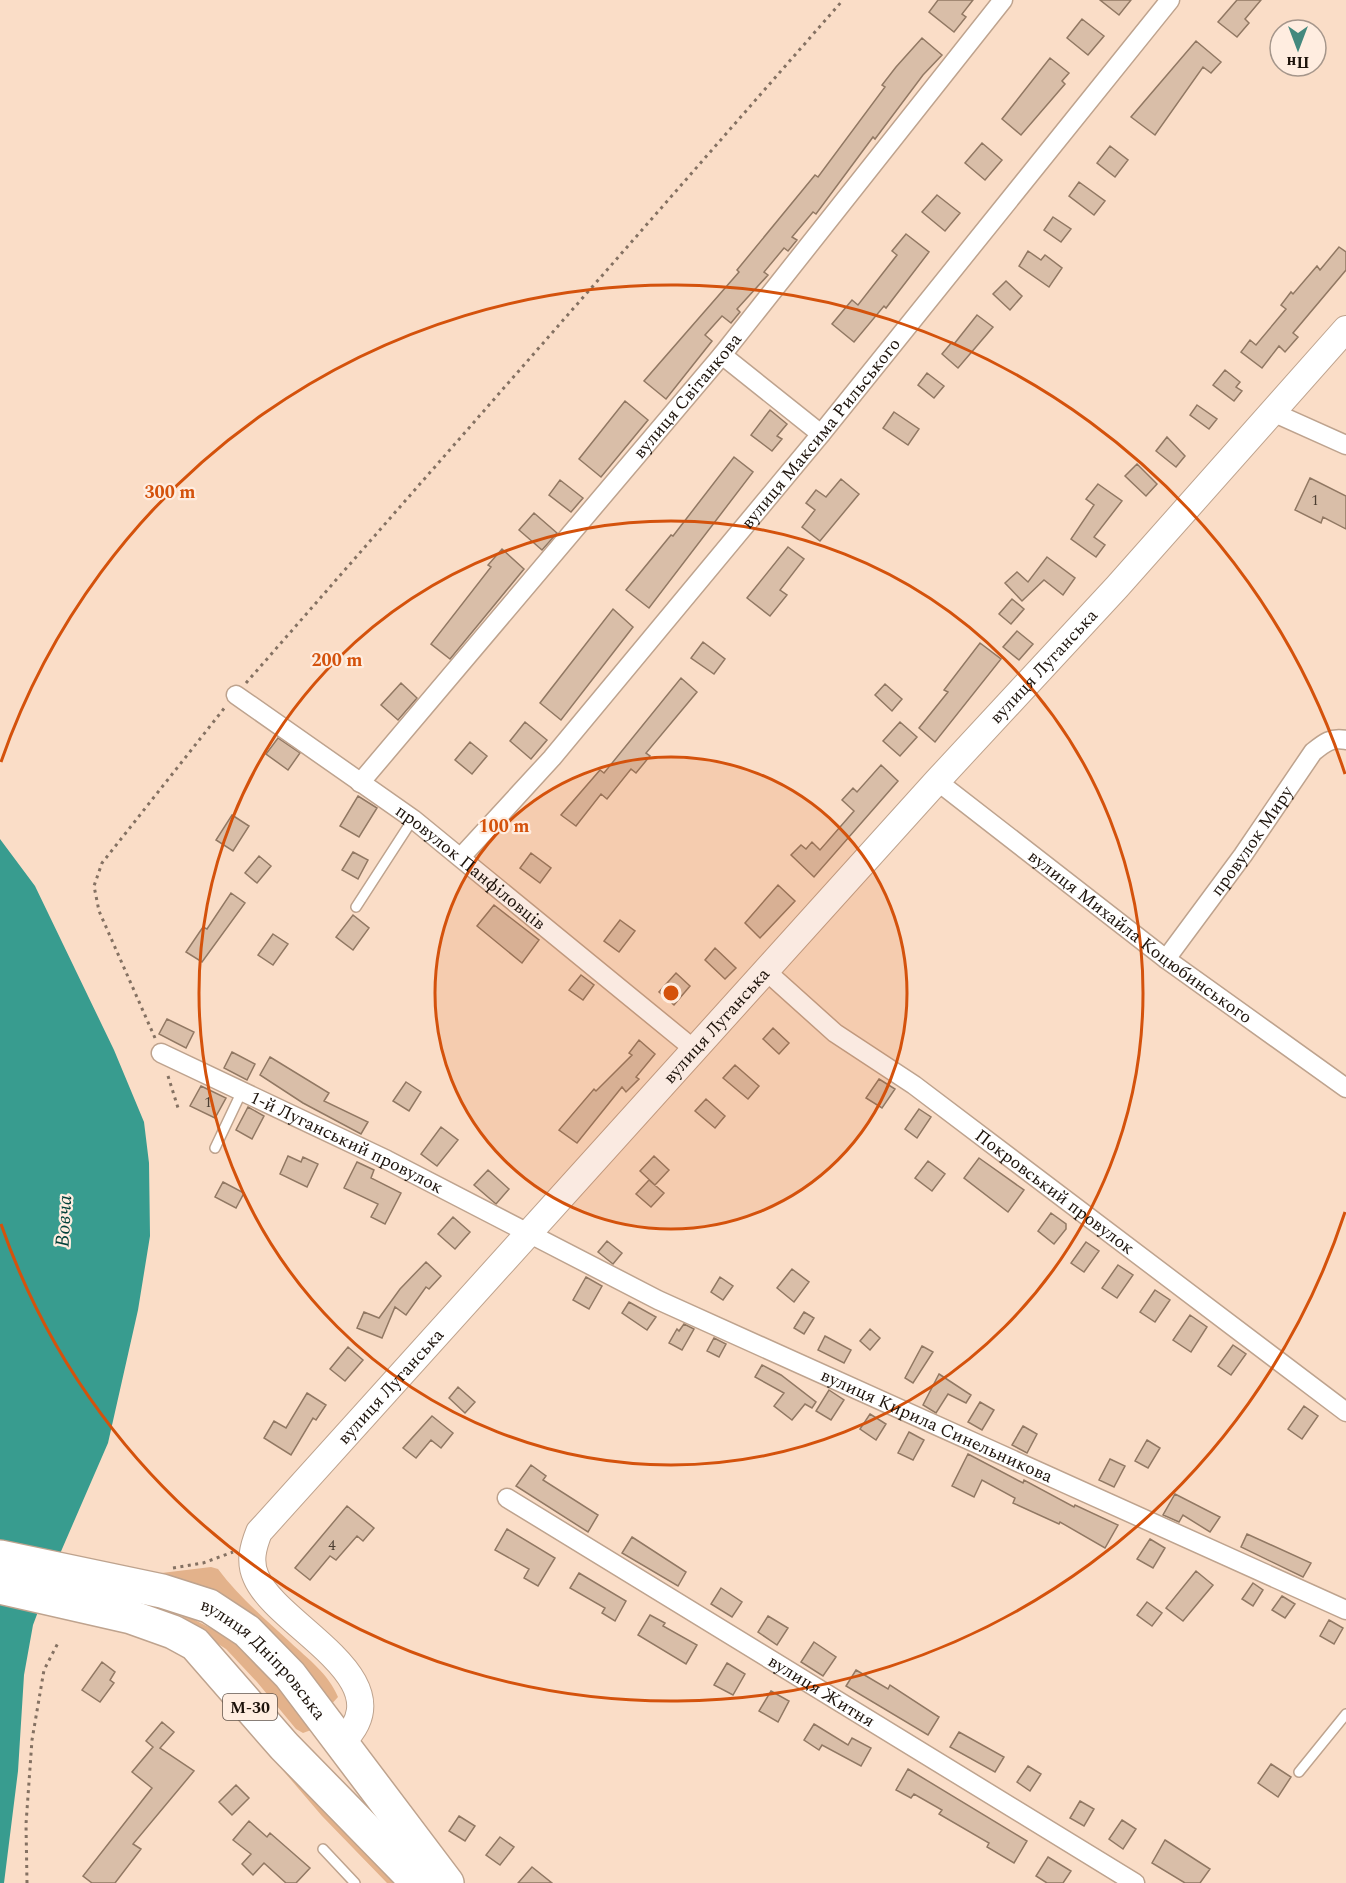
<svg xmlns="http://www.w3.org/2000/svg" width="1346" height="1883" viewBox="0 0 1346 1883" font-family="Spectral,serif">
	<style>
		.green { fill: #e3b28b }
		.water { fill: #389c8f }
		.building { fill: #d9bea8; stroke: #917863; stroke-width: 1.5 }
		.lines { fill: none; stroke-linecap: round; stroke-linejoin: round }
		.lane-casing { stroke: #bea38e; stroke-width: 12 }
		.street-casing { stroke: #bea38e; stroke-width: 21 }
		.secondary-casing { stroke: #bea38e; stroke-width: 28 }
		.highway-casing { stroke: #bea38e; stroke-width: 36 }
		.path { stroke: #847162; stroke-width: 3; stroke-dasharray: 3 4.5; stroke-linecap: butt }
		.lane { stroke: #fff; stroke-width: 9 }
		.street { stroke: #fff; stroke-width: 18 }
		.secondary { stroke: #fff; stroke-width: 26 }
		.highway { stroke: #fff; stroke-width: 33 }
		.ring { fill: none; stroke: #d4520c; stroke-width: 3 }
		.labels { text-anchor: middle; stroke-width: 4.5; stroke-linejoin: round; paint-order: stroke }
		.number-label { font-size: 15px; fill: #4c3e32 }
		.shield { fill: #ffede0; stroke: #61544b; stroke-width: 1.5 }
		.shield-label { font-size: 16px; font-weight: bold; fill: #1d130b }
		.street-label { font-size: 18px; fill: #1d130b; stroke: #ffede0 }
		.water-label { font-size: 20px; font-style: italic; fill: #014039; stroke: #ffede0 }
		.centre { fill: #d4520c; stroke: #ffede0; stroke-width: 3 }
		.ring-label { font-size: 18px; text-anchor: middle; font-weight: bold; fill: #d4520c; stroke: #ffede0; stroke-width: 4.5; stroke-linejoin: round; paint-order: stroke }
	</style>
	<rect width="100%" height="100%" fill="#faddc7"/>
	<path class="green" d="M211,1567L218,1569C238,1596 265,1619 290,1642C308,1659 328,1673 338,1697L327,1709L316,1694L145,1575Z
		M183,1614L232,1639L272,1673L311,1730L303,1733L296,1729L257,1682L226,1649L181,1620Z
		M268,1753L397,1883H387L322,1816Z"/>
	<path class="water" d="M0,839L35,886L114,1050L144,1122L149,1163L150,1236L138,1310L108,1443L59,1556L33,1625L24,1675L18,1771L4,1883H0Z"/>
	<path class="building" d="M938,0H973L962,14L966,17L954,32L929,12Z
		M1100,0H1131L1119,15Z
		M1237,0H1261L1245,19L1249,23L1237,37L1218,22Z
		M1082,19L1104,36L1088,55L1067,38Z
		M922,38L942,55L923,75L875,139L873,137L816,214L813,212L792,237L797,240L788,251L784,248L764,272L768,275L737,309L740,312L731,323L722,316L705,335L712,341L666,399L644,381L739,272L737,270L815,175L818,177L885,87L882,85L896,67Z
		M1196,41L1221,62L1211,73L1203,67L1155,135L1131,117Z
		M1050,58L1069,73L1062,81L1065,84L1021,135L1002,119Z
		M982,143L1002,160L985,180L965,163Z
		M1110,146L1128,160L1115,177L1097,163Z
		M1079,182L1105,201L1094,215L1069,196Z
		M937,195L960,213L945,231L922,212Z
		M1053,217L1071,229L1061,242L1044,230Z
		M906,234L929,252L886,308L884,306L854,342L832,324L852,300L858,305L897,255L892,251Z
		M1339,247L1346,252V270L1293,333L1298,337L1285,352L1279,346L1262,368L1241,352L1250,340L1256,345L1286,309L1281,305L1291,292L1293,294L1317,266L1320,270Z
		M1028,251L1041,260L1045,255L1062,268L1049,287L1019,266Z
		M1006,281L1022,296L1010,310L993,294Z
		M977,315L993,327L958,368L942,354L952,342L954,344Z
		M1225,370L1240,382L1236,387L1242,391L1234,401L1213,385Z
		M927,373L944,386L934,398L918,385Z
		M625,401L648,420L601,477L579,459Z
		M1197,405L1217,419L1209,429L1190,415Z
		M770,410L787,424L777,436L782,439L772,451L751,435Z
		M894,412L919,429L908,445L883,428Z
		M1167,437L1185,456L1176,467L1156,451Z
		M734,457L753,472L649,608L626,590L671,535L673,536Z
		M1137,464L1157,484L1146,496L1125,476Z
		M1310,478L1346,496V529L1323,517L1321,523L1295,510Z
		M841,479L859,494L820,541L802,527L815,510L806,503L816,490L826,497Z
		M560,480L583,498L571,512L549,495Z
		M1098,484L1122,501L1094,537L1105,545L1096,557L1071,539L1094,505L1086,499Z
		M534,513L557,533L542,550L519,530Z
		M788,547L804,559L780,590L787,595L770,616L747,598Z
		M502,549L524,569L450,659L431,644L491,567L488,565Z
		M1047,557L1075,578L1063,595L1044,580L1022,601L1005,583L1017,572L1028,582Z
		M1012,599L1024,609L1011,624L999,614Z
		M613,609L633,627L561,720L540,703Z
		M1017,631L1033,644L1019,660L1003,647Z
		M703,642L725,659L714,674L691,658Z
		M980,643L1001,659L935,742L919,728L948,692L944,690Z
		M681,678L697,692L646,753L650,756L636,773L631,769L607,799L601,794L576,826L561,815L600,770L604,773Z
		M401,683L417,698L398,720L381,705Z
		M885,684L902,699L892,711L875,695Z
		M525,722L547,740L531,759L510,741Z
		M900,722L917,737L900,756L883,741Z
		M278,738L300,753L288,770L266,754Z
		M470,742L487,756L472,774L455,760Z
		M881,765L898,781L814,877L791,855L801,845L806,849L812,842L820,850L854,811L842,800L853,788L857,792Z
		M358,796L377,808L359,837L340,826Z
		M232,815L249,826L233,851L216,840Z
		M353,852L368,860L358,879L342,870Z
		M531,853L551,868L540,883L520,868Z
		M259,856L271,866L257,883L245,873Z
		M778,885L795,901L760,938L745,923Z
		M231,893L245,903L202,962L186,952L203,927L207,929Z
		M494,905L539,940L522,963L477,926Z
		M353,915L369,928L353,950L336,937Z
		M620,920L635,931L619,952L604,941Z
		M273,934L288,944L273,965L258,955Z
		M715,948L736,968L725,979L705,960Z
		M676,973L690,986L674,1005L659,992Z
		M581,975L594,985L583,1000L569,990Z
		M167,1019L194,1032L186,1048L159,1034Z
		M773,1028L789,1043L779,1054L763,1039Z
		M639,1040L655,1054L636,1077L639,1079L626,1092L622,1087L577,1143L559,1130L594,1089L596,1091L632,1055L629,1053Z
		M232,1052L255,1064L247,1080L224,1068Z
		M270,1057L329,1093L324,1101L368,1122L361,1134L303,1103L260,1075Z
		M735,1065L759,1086L748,1099L723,1078Z
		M879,1079L895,1089L882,1108L866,1098Z
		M406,1082L421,1092L409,1111L393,1101Z
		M201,1086L226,1098L215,1118L190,1106Z
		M706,1099L725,1116L715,1128L695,1111Z
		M248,1107L264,1116L252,1139L236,1130Z
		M919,1109L931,1117L917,1138L905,1129Z
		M441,1127L458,1140L437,1166L421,1154Z
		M288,1156L301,1162L303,1157L318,1164L307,1187L280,1174Z
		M654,1156L669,1170L655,1185L640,1171Z
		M979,1158L1024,1190L1008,1212L964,1178Z
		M928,1161L945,1174L932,1191L915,1178Z
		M357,1162L374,1170L371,1178L401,1193L385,1224L371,1217L378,1204L344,1188Z
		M488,1170L509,1189L496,1204L474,1185Z
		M649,1180L664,1193L651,1207L636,1194Z
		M223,1182L244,1193L236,1208L215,1197Z
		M1051,1213L1066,1224V1229L1054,1244L1038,1231Z
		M453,1217L470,1232L455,1249L438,1234Z
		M607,1241L622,1253L613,1264L598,1252Z
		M1086,1242L1099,1251L1084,1272L1071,1263Z
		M426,1262L441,1276L429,1289L426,1287L406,1315L395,1307L382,1338L357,1328L364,1312L379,1318L400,1289Z
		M1118,1265L1133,1275L1117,1298L1102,1288Z
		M792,1269L809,1282L794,1302L777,1288Z
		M586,1277L602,1286L589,1309L573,1300Z
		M720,1277L733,1286L723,1300L711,1292Z
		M1155,1290L1170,1300L1155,1322L1140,1312Z
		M629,1302L656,1317L647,1330L622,1313Z
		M804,1312L814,1318L804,1334L794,1328Z
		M1190,1315L1207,1327L1191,1352L1173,1340Z
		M684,1324L694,1329L682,1350L669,1343L677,1329L679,1331Z
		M870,1329L880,1338L870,1350L860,1341Z
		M825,1336L851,1350L844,1363L818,1350Z
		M714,1338L726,1344L719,1357L707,1351Z
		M1233,1345L1246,1354L1231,1375L1218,1366Z
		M922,1346L933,1352L913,1383L905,1378Z
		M348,1347L363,1360L345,1381L330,1369Z
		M762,1365L781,1375L816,1402L812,1408L805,1404L792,1420L774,1406L784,1393L755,1377Z
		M939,1374L971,1395L966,1403L948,1394L936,1413L923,1405Z
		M458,1387L475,1402L465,1413L449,1398Z
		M829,1390L844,1400L831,1420L816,1411Z
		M307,1393L326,1405L316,1420L313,1418L291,1455L264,1438L274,1421L286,1428Z
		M980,1402L994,1410L982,1430L968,1422Z
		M1304,1406L1318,1416L1302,1439L1288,1429Z
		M870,1414L886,1424L876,1440L860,1429Z
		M432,1416L453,1433L441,1448L431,1440L416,1458L403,1448Z
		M1023,1426L1037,1434L1027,1453L1012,1445Z
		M909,1432L924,1440L913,1460L898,1453Z
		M1147,1440L1160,1448L1148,1468L1135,1461Z
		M968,1454L1023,1483L1024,1480L1074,1507L1075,1505L1118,1525L1105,1548L1060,1522L1059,1524L1013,1503L1015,1498L982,1480L974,1497L952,1486Z
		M1110,1459L1125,1466L1114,1487L1099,1480Z
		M531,1465L546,1476L543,1480L598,1515L588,1532L516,1486Z
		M1175,1494L1220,1517L1210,1532L1183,1515L1179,1522L1163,1515Z
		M347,1506L374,1528L363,1541L357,1536L336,1560L330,1556L310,1580L295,1568Z
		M507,1529L555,1558L538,1586L524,1578L529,1569L495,1550Z
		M1247,1534L1311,1563L1303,1577L1241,1547Z
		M632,1537L686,1572L678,1586L622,1553Z
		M1150,1539L1165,1548L1153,1568L1137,1559Z
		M1196,1571L1213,1585L1183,1621L1166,1608Z
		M579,1573L626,1601L615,1621L602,1613L605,1608L570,1588Z
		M1253,1583L1263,1590L1253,1606L1242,1599Z
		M721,1588L742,1602L732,1617L711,1604Z
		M1282,1596L1295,1604L1285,1618L1272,1610Z
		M1147,1602L1162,1613L1152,1626L1137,1615Z
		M650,1615L665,1623L663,1626L697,1645L686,1664L638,1635Z
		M768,1616L788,1628L777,1645L758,1632Z
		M1329,1620L1343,1628L1334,1644L1320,1636Z
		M814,1642L836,1657L823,1676L801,1662Z
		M102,1662L115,1672L110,1680L114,1683L100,1702L82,1690Z
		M727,1663L745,1674L733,1695L714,1685Z
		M856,1670L888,1689L890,1685L939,1717L928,1735L846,1686Z
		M771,1691L789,1701L778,1722L759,1711Z
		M162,1722L174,1732L160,1748L194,1771L133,1844L141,1849L115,1883H92L83,1876L152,1788L132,1772L153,1747L146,1741Z
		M814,1724L848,1745L852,1738L871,1748L861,1766L822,1745L819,1750L804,1740Z
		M959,1732L1004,1757L995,1772L950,1747Z
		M1271,1764L1291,1777L1278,1797L1258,1783Z
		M1028,1766L1041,1774L1030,1791L1017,1782Z
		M908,1769L1027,1841L1014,1863L987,1847L989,1843L939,1814L942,1810L914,1794L911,1798L896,1790Z
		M236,1785L249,1798L232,1815L219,1802Z
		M1080,1801L1094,1809L1084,1826L1070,1818Z
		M459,1816L475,1826L465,1841L449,1831Z
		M1122,1820L1136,1829L1123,1849L1109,1839Z
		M249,1821L267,1837L270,1833L310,1868L296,1883H286L264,1863L253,1875L242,1864L251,1854L233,1840Z
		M500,1837L514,1847L500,1865L486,1855Z
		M1165,1840L1210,1869L1200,1883H1185L1152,1863Z
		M1048,1857L1071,1871L1063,1883H1047L1036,1876Z
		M532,1867L552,1883H518Z"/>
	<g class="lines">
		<g class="lane-casing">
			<path id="lane" d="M356,907L413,819
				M215,1148L243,1089
				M1299,1772L1346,1714
				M323,1849L355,1883"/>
		</g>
		<g class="street-casing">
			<g id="street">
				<path d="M722,355L821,434"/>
				<path d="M1270,411L1346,445"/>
				<path id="s1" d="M236,695L413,819L695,1050"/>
				<path id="s2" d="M937,781L1166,959L1346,1088"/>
				<path id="s3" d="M360,783L722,355L1003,0"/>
				<path id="s4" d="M461,857L552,758L821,434L1170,0"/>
				<path id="s5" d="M1166,959L1243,855L1313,752C1324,743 1331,737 1346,740"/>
				<path id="s6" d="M766,971L835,1033L914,1085L1346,1412"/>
				<path id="s7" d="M161,1053L387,1160L658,1300L1346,1610"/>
				<path id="s8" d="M507,1498L1135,1883"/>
			</g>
		</g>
		<g class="secondary-casing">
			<g id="secondary">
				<path id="s9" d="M343,1741C406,1678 277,1627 256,1577C249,1562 253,1547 259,1532L937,781L1117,587L1346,329"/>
			</g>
		</g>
		<g class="highway-casing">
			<g id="highway">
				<path id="s10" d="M0,1557L162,1591L209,1606L247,1631L290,1675L447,1883"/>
				<path d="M0,1587L131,1617L173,1632L195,1644L284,1746L418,1883"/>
			</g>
		</g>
		<path class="path" d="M246,683L843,0
			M155,1038L99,911L94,886L102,863L226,706
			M168,1076L179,1111
			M173,1568L203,1563L233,1552
			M27,1883L26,1824L32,1740L44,1670L59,1641"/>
		<use href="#lane" class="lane"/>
		<use href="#street" class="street"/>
		<use href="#secondary" class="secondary"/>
		<use href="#highway" class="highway"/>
	</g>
	<circle cx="671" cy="993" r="236" fill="#d4520c" fill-opacity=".12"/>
	<g class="ring">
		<circle cx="671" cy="993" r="236"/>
		<circle cx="671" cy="993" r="472"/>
		<path d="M1345 1212A709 709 0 0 1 1 1224M1 762A709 709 0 0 1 1345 774"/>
	</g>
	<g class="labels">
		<g class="number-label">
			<text x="1315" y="505">1</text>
			<text x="208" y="1107">1</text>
			<text x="332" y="1550">4</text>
		</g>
		<rect class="shield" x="223" y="1694" width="54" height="26" rx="4.5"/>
		<g class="shield-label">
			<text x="250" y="1713">М-30</text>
		</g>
		<g class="street-label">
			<text dy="6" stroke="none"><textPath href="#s3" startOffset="507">вулиця Світанкова</textPath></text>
			<text dy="6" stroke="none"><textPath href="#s4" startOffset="556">вулиця Максима Рильського</textPath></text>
			<text dy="6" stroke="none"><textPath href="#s9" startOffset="1424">вулиця Луганська</textPath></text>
			<text dy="6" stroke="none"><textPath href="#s5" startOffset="146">провулок Миру</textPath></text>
			<text dy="6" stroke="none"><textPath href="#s1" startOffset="291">провулок Панфіловців</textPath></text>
			<text dy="6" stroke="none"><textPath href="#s2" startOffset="256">вулиця Михайла Коцюбинського</textPath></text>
			<text dy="6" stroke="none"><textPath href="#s9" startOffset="938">вулиця Луганська</textPath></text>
			<text dy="6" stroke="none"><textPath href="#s7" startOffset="206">1-й Луганський провулок</textPath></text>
			<text dy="6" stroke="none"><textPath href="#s6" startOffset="364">Покровський провулок</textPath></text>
			<text dy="6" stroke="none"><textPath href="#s9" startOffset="452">вулиця Луганська</textPath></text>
			<text dy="6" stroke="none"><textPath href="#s7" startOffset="861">вулиця Кирила Синельникова</textPath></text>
			<text dy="6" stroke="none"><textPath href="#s10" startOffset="291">вулиця Дніпровська</textPath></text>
			<text dy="6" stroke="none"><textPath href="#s8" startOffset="369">вулиця Житня</textPath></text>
		</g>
		<g class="water-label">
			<text transform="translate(63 1221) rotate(-87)" y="7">Вовча</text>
		</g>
	</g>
	<circle cx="671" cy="993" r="9" class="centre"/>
	<g class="ring-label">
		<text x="170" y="498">300 m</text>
		<text x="337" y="666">200 m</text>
		<text x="504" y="832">100 m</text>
	</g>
	<g transform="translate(1298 48) rotate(180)"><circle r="28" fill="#ffede0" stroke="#a5968b" stroke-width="1.5"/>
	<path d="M0-4.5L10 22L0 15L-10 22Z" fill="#44897e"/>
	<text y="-9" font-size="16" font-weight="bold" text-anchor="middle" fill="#1d130b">Пн</text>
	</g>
</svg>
